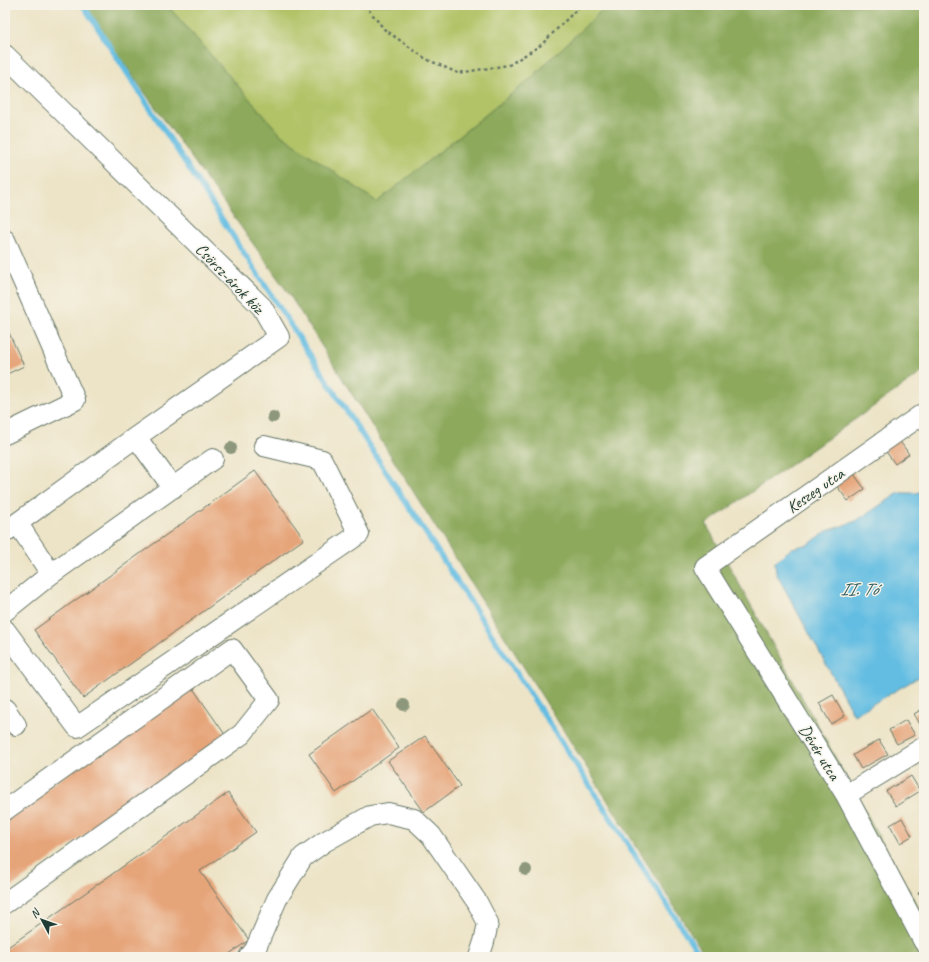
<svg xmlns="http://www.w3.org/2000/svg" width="929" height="962" viewBox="0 0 929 962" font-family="Caveat,sans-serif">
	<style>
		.green { fill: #b1c366; stroke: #68804d }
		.forest { fill: #8ca95b; stroke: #567348 }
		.water { fill: #64bde2; stroke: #427d8b }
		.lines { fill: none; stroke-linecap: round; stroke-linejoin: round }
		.stream { stroke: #64bde2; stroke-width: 5.5 }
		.building { fill: #e6a479 }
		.minor-casing { stroke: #677767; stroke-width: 22 }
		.path { stroke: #677767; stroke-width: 2.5; stroke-dasharray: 3 3; stroke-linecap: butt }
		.minor { stroke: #fff; stroke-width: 20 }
		.tree { fill: #8c977c }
		.labels { text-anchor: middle; stroke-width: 3; stroke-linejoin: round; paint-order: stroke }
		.street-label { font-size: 17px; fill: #1f3d34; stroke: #f7f3e8 }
		.water-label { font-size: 18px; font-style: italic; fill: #305d60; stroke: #f7f3e8 }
	</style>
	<rect width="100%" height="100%" fill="#f7f3e8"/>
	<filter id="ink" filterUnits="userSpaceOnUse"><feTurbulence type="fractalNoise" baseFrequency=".025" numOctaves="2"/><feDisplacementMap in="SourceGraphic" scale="8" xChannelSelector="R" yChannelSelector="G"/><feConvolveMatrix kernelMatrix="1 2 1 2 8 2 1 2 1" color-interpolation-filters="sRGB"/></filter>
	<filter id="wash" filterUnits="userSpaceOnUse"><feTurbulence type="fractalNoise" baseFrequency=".012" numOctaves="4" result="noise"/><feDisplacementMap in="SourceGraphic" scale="16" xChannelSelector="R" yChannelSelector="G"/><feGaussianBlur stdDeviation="0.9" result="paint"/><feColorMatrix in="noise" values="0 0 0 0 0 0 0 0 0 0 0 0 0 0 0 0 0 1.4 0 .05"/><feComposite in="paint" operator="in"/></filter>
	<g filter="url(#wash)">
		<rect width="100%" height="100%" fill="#ede4c7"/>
		<path class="green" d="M167,5H607L529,80L377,202L281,135Z"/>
		<path class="forest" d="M82,5H167L281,135L377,202L529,80L607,5H924V371L706,524L924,918V957H706L289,294Z"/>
		<path class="water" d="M924,489V674L854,715L776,573L775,562L792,548L809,544L827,531L856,521L899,493H917Z"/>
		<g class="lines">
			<path class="stream" d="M83,5L701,957"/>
		</g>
		<g id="blocks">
			<path class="building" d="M5,324L24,366L5,375Z
				M896,436L909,454L895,464L882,446Z
				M850,469L865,489L848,501L833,481Z
				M255,471L304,539L83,698L34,630Z
				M192,687L226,736L5,891V817Z
				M833,695L845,716L831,724L819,703Z
				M924,708V731L914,714Z
				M372,709L399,748L336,793L309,754Z
				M906,720L915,735L897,744L889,730Z
				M425,736L460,786L424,812L388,761Z
				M879,740L888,754L861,769L853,755Z
				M911,776L920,791L896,806L886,791Z
				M228,793L256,832L200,871L249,940L225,957H5V949Z
				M902,818L912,836L900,843L890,825Z"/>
		</g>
	</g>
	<g filter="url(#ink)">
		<use href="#blocks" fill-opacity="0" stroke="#677767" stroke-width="1"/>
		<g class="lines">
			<g class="minor-casing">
				<path id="minor" d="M5,55L262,307L279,337L136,437L5,532
					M5,240L75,400L5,434
					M924,413L705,567L846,795L924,942
					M136,437L173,488
					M18,524L51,574L213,459
					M5,611L51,574
					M5,630L77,727L359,534L322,460L264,446
					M5,709L16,725
					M846,795L924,747
					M5,810L232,649L269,700L242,734L5,903
					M249,957L255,950L277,899L303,857L324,842L370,816L388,813L414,819L431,835L477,902L488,923L484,942L479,957"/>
			</g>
			<path class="path" d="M365,5L384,29L426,59L458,73L509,65L541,45L581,5
				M918,893L924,891"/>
			<use href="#minor" class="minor"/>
		</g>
		<g class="tree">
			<circle cx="273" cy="417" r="6"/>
			<circle cx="231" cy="448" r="6"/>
			<circle cx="404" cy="705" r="6"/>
			<circle cx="526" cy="870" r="6"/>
		</g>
	</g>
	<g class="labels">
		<g class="street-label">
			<text transform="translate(230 278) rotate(46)" y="6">Csörsz-árok köz</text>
			<text transform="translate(815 490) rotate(-35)" y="6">Keszeg utca</text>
			<text transform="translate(820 752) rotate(58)" y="6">Dévér utca</text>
		</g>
		<g class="water-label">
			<text x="859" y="595">II. Tó</text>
		</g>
	</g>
	<rect width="929" height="962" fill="none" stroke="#f7f3e8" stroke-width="20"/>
	<g transform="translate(42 920) rotate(311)" stroke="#f7f3e8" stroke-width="3" paint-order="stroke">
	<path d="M0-3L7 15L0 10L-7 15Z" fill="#1f3d34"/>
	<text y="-6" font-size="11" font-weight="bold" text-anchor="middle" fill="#1f3d34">N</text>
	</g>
</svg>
